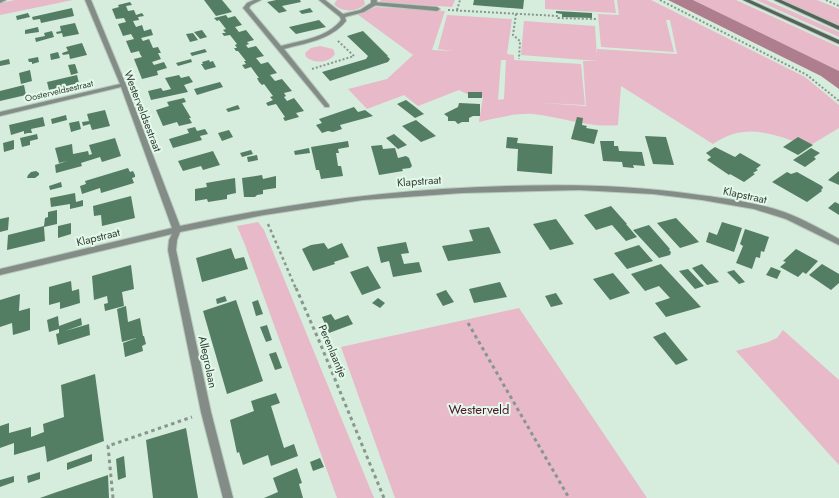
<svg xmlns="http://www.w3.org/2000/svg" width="839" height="498" viewBox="0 0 839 498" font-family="Jost,sans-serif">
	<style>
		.green { fill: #e7b9c9; fill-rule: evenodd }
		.water { fill: #ae7e8f }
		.building { fill: #547e63 }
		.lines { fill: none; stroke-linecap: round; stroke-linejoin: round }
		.service-casing { stroke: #b6c9bc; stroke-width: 2 }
		.minor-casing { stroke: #b6c9bc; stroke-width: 2 }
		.secondary-casing { stroke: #b6c9bc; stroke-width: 2 }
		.path-far2 { stroke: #88978d; stroke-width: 2; stroke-dasharray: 2 2; stroke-linecap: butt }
		.path-far1 { stroke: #88978d; stroke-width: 2.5; stroke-dasharray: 3 3; stroke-linecap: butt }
		.path { stroke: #88978d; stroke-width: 3; stroke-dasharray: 3.5 3.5; stroke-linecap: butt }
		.service { fill: #838c86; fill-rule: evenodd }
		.minor { fill: #838c86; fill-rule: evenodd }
		.secondary { fill: #556259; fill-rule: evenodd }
		.labels { text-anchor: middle; stroke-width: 4; stroke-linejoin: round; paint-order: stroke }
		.far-street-label { font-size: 9px; fill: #363e38; stroke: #e3f9ea }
		.street-label { font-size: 11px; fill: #363e38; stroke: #e3f9ea }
		.near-park-label { font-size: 13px; fill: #4e132e; stroke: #e3f9ea }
	</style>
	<rect width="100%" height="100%" fill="#d6ecdd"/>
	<path class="green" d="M15,0H73L0,15V3Z
		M337,0H364L365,4C358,12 341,13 334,4Z
		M381,0H455L452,7L380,2Z
		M545,0H614L616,13L545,9Z
		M617,0H651L805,77L839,105V128L809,146C773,135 747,121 713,144L621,86L618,125C587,128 563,117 533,114C515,113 496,118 479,122L483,97L469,95L459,90L418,106L404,95L367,109L348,89L387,79L413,55L357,14L376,7L445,11L432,50L453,51L438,49L447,15L512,19L507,54L514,55V60L581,64L585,105L542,103L586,106L583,61H598L521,55L524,21L595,26L597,57V49L677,54L670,20H666L674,52L601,47L598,14L619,15ZM501,60H506L504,99L498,100Z
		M693,0H736L839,47V71Z
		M756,0H766L839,32V37Z
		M780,0H817L839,9V27Z
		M320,46L333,49L335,54C329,63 315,64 306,57L305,53L311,48Z
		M258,222L264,230L374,498H337L245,245L237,226Z
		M519,308L647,498H395L341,347Z
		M783,330L839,380V465L736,351L768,342L777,338Z"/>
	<path class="water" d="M668,0H693L839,71V89L821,76Z"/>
	<path class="building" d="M204,0H222L232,12L216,16Z
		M276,0H300L301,2L282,6L287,11L279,13L267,2Z
		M474,0H524L523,9L473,5Z
		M130,2L132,5L126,6L128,11L134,10L136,15L142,13L144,16L138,17L139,20L133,21L136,27L142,25L144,31L151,29L153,35L141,38L143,41L149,39L153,48L158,47L161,53H158L161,59L152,62L154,65L164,62L167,68L157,71L158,75L142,79L134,59L142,57L140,54L139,51L131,53L126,41L134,39L131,34L123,36L118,24L126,22L124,18L116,19L112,9L119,7L118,5Z
		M72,8L74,16L41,23L40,19L33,20L32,17Z
		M310,8L313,12L302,14L299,11Z
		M556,11L592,13V18L562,17V14L556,13Z
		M28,13L30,17L17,20L16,16Z
		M226,15L228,18L235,16L242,25L235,27L239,32L246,30L254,40L247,42L249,44L246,45L248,48L256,46L264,56L256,58L261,64L268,62L277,73L270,75L275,81L282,79L292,91L284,93L286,96L284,97L287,101L294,98L304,111L296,113L299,117L285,121L283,118L285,117L276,104L268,106L266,103L273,100L270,97L273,96L264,84L262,85L259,82L257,78H259L251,67L245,69L242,65L246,64L244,61H246L238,51H236L234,48H237L235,45L237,44L230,35L224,36L222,33H226L223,30L226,29L219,20L217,21L214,18Z
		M319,20L326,27L296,34L289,27Z
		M75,23L79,34L63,37L62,33L57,34L56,32L61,31L60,26Z
		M38,27L39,32L25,34V30Z
		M202,30L207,37L200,39L194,32Z
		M52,31L54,37L36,42L35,38L45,36L44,33Z
		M363,31L388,56H387L390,59L388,62L330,81L322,72L366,59L368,56L347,36Z
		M193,33L198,40L190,42L186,34Z
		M82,43L87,55L70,59L69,54L63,55L62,53L68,51L66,47Z
		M205,49L207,52L192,56L190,53Z
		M58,52L60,58L51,60L50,54Z
		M38,57L39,62L32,64V62H29L28,59Z
		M9,59L10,64L0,66V61Z
		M191,59L192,62L178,66L176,63Z
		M209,60L210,62L213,61L216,67L205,70L201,64H203L202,62Z
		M75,64L78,73L71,75L68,65Z
		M30,70L32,81L21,84L19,73Z
		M77,75L79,83L49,90L47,82Z
		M179,75L181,78L189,76L193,82L184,85L188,92L151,100L148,91L161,88L163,91L171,89L165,78Z
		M220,82L223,87L197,95L194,89Z
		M24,85L26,95L0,101V91Z
		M468,92H482V98H468Z
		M184,98L186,102L182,103L191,118H189L192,123L179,126L177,122L163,126L156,110L169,106L167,102Z
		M406,100L414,106L424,114L415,118L397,104Z
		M459,103L480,104V116H473L469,118V122H462L458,124L455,121H448V117L444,114L458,107Z
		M238,105L240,109L228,112L226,109Z
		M354,107L358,112L365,110L373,116L340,125L342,129L333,132L328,131L322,133L316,125L322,123L319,119Z
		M105,110L110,126L92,130L90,124L83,126L82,122L89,121L87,114Z
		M66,115L67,120L52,124L51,119Z
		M43,117L45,126L31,129L32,133H28L24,134V131L11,135L9,125Z
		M577,117L583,118L582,125L587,126L586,128L598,130L594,144L571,139Z
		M416,120L436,136L421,142L402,126Z
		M79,121L81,129L71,132L69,123Z
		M195,127L197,131L205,129L208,134L200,136L202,140L173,148L169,139L189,133L187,129Z
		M229,130L233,137L222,141L218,133Z
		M37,134L38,139L30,141V145L22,147L20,138Z
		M394,134L407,145L398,149L386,138Z
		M645,136L666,137L674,165L653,164Z
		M507,137L518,138L517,143L553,146L552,174L517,171L518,149L506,148Z
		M798,137L813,145L798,155L783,147Z
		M115,138L121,156L102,162L100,157L81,163L82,166L56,173L55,165L67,161L59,163L55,148L72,144L73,154L88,151L89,155L92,154L89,145Z
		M14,140V149L4,152L3,143Z
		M348,141L349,147L338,149L339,153H336L338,166H341L343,176L321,179L319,170H316L311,147Z
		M600,141H614V146H618L619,151L642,152L645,166L633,165L634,168L623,167L622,162L603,161Z
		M382,145L383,149L395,148L398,158L406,156L409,158L412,166L410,168L402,169L403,171L379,175L371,146Z
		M715,147L735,157L740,153L761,165L756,169L758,170L753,173L755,174L744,182L730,174L729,175L707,160L711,157L706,153Z
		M309,148L310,153L295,155L294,151Z
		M811,148L820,153L814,157L816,159L805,167L793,160Z
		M251,150L253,154L242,157L240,153Z
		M213,151L220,165L203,170L201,166L183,171L178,161Z
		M257,155L258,160L248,162L247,157Z
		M128,168L130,172L133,171L135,175V177L132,178L134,183L101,193L100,188L82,194L80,186L86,184L85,181Z
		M36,171L39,173V175L35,178H27L28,175L31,172Z
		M839,171V185L828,180Z
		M787,172L791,174L797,172L822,186L823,188L821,190L822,191L807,202L772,182Z
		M262,175L263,179L276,176V188L263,190V194L257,195L255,197H244L242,178Z
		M235,178L236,193L227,195V199L208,202L207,199L195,201V189L207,187L206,183Z
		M61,182L62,187L50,190L49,186Z
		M75,193L76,202L83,200V206L70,209V204L51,207L50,198Z
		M131,196L135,218L102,226L101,215L94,216L93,206Z
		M835,202L839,204V215L828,208Z
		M611,206L627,224H626L637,237L626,241L612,225L596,230L584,215Z
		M57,210V224L44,227L45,241L7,250L8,235L44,226L45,218L48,217V212Z
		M9,217L8,230L0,232V219Z
		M676,218L699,242L680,248L657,223Z
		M556,219L574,244L550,250L533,224Z
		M722,222L742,228L734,252L706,242L709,232L717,235Z
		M71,223V234L58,238V226Z
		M649,225L670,249L669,250L671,252L670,255L659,258L633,230Z
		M489,227L501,253L448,261L442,246L473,241L469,230Z
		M745,229L769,237L764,252L761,251L760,258L756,257L752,269L736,263L743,246L740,244Z
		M406,242L409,253L401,254L404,264L419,262L422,272L393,277L389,261L381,263L377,247Z
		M324,243L328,249L342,243L349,257L334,262L335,264L313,271L302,249L311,245Z
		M639,245L653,261L627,269L614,253Z
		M231,248L235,259L244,257L248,269L202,282L196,258Z
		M796,249L818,261L806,274L803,272L798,277L780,267L786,262L783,261Z
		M661,264L701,307L666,317L655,303L670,298L659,286L645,291L631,274Z
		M702,264L719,282L707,285L692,268Z
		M822,264L839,274V283L831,290L809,275Z
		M131,265L134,289L122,292L124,306L105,311L104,304L108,303L107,296L94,300L92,276Z
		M368,266L381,288L362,295L350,272Z
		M771,267L781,271L777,279L766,275Z
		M688,269L704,286L695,289L679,271Z
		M734,270L745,282L739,284L727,272Z
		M613,273L630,293L610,300L593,279Z
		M71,281L72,291L79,289L80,303L60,309V302L49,305V287Z
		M500,282L507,297L474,303L469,289Z
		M446,290L454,302L443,306L436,294Z
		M556,293L563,304L551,307L545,296Z
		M20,294L19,311L30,308V330L13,335L12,323L0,327V300Z
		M225,296L227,301L217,304L216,299Z
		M378,298L385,303L380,308L372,303Z
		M236,300L263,381L227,394L203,311Z
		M258,300L263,314L256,316L252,302Z
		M126,306L128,322L140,318L143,336L122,342L117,309Z
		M331,314L335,320L348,315L353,324L329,333L322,317Z
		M58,316L59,326L81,318L82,325L65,331L89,324L90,335L58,345L56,334L59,333V329L49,332L47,320Z
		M267,325L272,340L266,342L260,327Z
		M665,332L688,360L676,365L653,337Z
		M142,336H144L146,344L142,346L143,351L125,357L123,343Z
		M276,352L282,368L275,370L269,354Z
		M95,374L104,441L47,462L45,446L14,455V443L0,448V426L9,423V433L31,427V437L44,432L43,424L64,417L61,385Z
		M276,393L280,403L271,406L284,448L294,444L298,456L271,466L268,455L243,465L239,452L237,453L230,420L254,411L251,401Z
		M186,428L198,498H153L146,440Z
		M92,454V461L67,470V463Z
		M124,456L126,477L118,480L116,459Z
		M320,458L324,467L313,471L310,462Z
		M297,468L302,483L299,484L303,498H264L278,492L273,478Z
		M40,472V479L28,483L27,476Z
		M108,475L109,498H40L54,493Z
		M14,476V482L0,487V480Z"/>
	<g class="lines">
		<g class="service-casing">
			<path id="service" d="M374,2L437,7L440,9L437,11L372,5L371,4Z"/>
		</g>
		<g class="minor-casing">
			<path id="minor" d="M0,0H6L0,3Z
				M85,0H91L126,85L180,226C288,203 396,189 507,186C569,184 630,185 692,194C723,198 755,202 784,212C803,219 821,229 839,239V245L786,219L754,209L702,200L653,194L579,190L462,193L363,200L264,215L180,232L177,240L176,250L211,412L233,498H223L201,412L168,250L169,240L172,234L0,275V269L172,228L121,87L0,116V112L120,84Z
				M254,0H261L251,5L249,8L281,46C302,40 327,38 341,20L340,17L319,0H325L343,14L360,10L371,3V0H377L376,5L364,12L345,17L346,21C331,40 305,43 284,49L329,105V107H325L244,9L243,8L247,3Z"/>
		</g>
		<g class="secondary-casing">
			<path id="secondary" d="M743,0H750L839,40V44Z
				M774,0H781L839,26V30Z"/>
		</g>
		<path class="path-far2" d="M660,0L807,75L839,101
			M826,0L839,6
			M448,10L558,16V18L596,19
			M457,10L460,0
			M516,14L513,35L520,41L519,59
			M312,69L354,56L337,40"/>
		<path class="path-far1" d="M268,224L296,289"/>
		<path class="path" d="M296,288L320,343L384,498
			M468,323L569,498
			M113,498L108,446L192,417"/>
		<use href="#service" class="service"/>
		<use href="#minor" class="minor"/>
		<use href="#secondary" class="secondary"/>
	</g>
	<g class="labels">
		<g class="far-street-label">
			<text transform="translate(59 91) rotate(-13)" y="3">Oosterveldsestraat</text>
		</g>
		<g class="street-label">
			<text transform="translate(143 111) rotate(69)" y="4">Westerveldsestraat</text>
			<text transform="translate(419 181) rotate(-4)" y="4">Klapstraat</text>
			<text transform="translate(745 195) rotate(12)" y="4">Klapstraat</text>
			<text transform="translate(98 237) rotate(-14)" y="4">Klapstraat</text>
			<text transform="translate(333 351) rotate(67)" y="4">Perenlaantje</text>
			<text transform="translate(208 362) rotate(78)" y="4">Allegrolaan</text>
		</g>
		<g class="near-park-label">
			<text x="479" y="414">Westerveld</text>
		</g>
	</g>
</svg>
